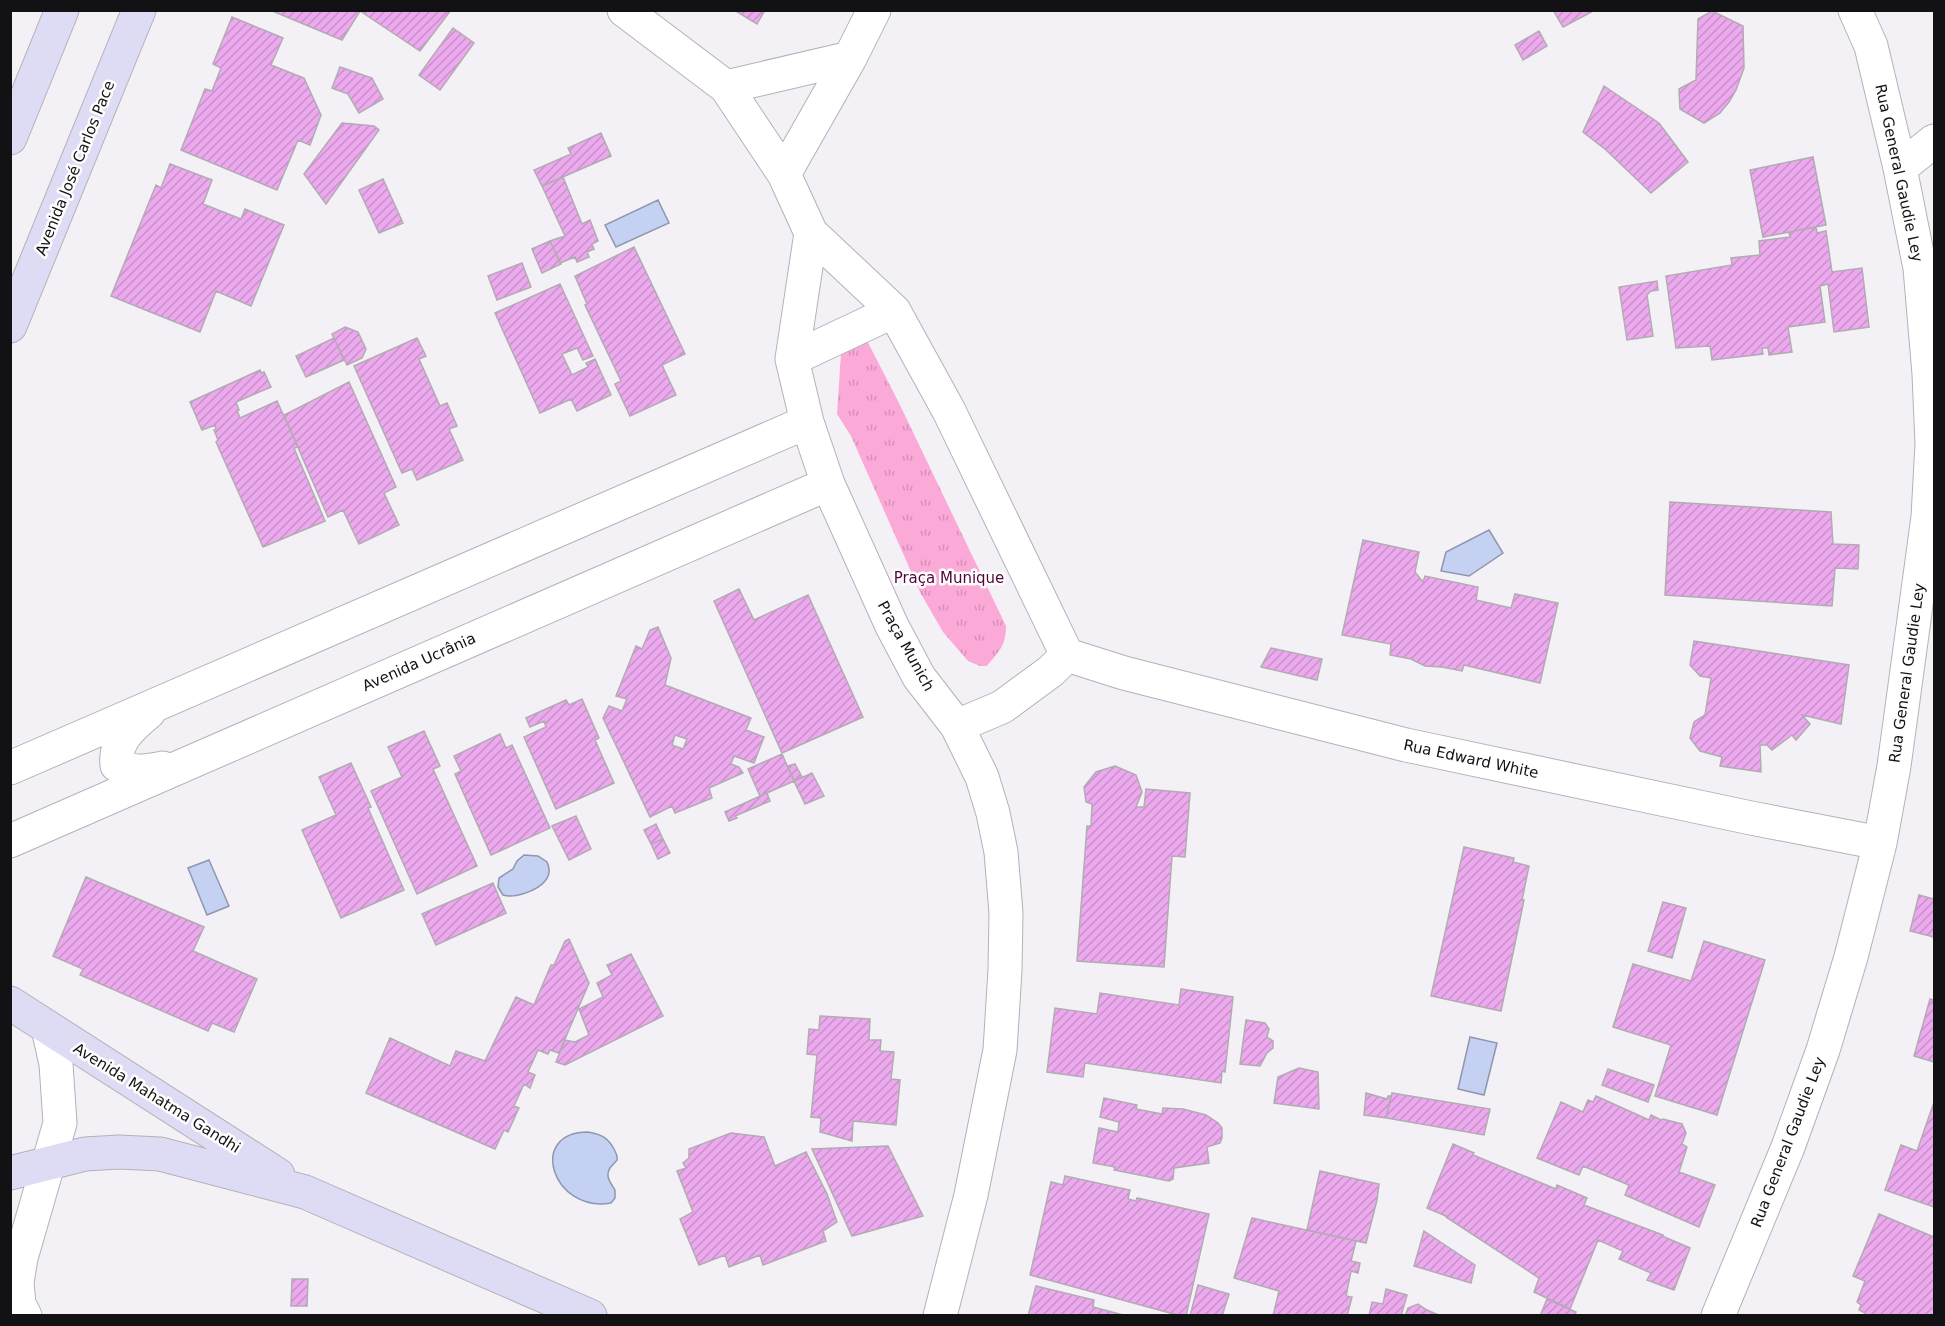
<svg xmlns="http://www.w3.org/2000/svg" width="1945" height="1326" viewBox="0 0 1945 1326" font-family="'DejaVu Sans',sans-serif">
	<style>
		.park { fill: url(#park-tufts) }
		.water { fill: #c4d1f2; stroke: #8f97af; stroke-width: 1.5 }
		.building { fill: url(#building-hatch); stroke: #b1acb1; stroke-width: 1.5; fill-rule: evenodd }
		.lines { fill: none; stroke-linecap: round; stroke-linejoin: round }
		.street-casing { stroke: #b4b1b8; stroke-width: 35 }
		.secondary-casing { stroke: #b4b1b8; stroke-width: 35 }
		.street { stroke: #fff; stroke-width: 33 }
		.secondary { stroke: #dedcf4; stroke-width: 33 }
		.labels { text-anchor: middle; stroke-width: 5; stroke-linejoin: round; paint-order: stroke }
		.street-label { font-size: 15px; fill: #121113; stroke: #fefefe }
		.park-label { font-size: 15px; fill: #52053a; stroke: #fefefe }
	</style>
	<defs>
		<pattern id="park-tufts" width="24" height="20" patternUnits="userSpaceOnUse" patternTransform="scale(1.5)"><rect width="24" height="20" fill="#fba9d7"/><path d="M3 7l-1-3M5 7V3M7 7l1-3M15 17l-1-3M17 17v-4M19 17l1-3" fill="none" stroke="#d690b8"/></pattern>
		<pattern id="building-hatch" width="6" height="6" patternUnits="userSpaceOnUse" patternTransform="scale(1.5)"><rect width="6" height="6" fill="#eca9ee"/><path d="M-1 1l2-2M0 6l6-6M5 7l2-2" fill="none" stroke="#c990cb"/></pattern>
	</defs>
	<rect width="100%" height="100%" fill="#f3f0f6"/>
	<path class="park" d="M863,333L898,401L1006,626C1006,646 999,651 987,666H980L968,661L943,632L921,594L851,436L837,414L841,354L853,339Z"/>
	<path class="water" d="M658,200L669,223L616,247L605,225Z
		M1489,530L1503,553L1469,576L1441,571L1446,552Z
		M524,855L538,856L547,862C550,868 550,875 545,881C538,890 515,899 503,895L498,887L499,878L513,869L517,861Z
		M209,860L229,906L207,915L188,868Z
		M1470,1037L1497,1043L1484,1095L1458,1089Z
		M588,1132C601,1134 609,1138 615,1151C616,1153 618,1157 617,1160C615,1163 612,1165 610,1168C605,1176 610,1182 615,1190V1198L611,1203C552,1213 527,1132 588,1132Z"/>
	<path class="building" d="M270,10H451L420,51L360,11L342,40Z
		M734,10H765L757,24Z
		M1553,10H1595L1563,27Z
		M1712,11L1743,26L1744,68L1736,90L1729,102L1720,113L1704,123L1680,109L1679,89L1696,80L1698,19Z
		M232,17L283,38L271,65L304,78L321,115L310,145L298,140L277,190L181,150L205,89L212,91L221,68L213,64Z
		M453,28L474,43L440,90L419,75Z
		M1539,31L1547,46L1523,60L1515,45Z
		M340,67L372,78L383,99L359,113L348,94L332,88Z
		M1604,86L1659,123L1688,162L1651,193L1606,150L1583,132Z
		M342,123L374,126L379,130L326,204L304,174Z
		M601,133L611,156L542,186L534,170L571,154L568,148Z
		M1813,157L1826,225L1763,237L1750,170Z
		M170,164L212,180L203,204L241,219L245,209L284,225L251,306L216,291L200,332L111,296L156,185L161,188Z
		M563,177L582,224L590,220L598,241L592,244L594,249L587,252L589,257L577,262L575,257L560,263L550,241L565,236L542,186Z
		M383,179L403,223L379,233L359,190Z
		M1816,227L1817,233L1826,231L1832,272L1862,268L1869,327L1834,332L1828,284L1820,286L1825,322L1788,327L1792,352L1769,355L1768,348H1762L1763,354L1712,360L1710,346L1676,348L1666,276L1732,265L1731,258L1760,255L1759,241L1790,237L1789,232Z
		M550,241L561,264L542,273L532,249Z
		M634,247L685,354L662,365L676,395L630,416L615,384L621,381L585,305L587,304L575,276Z
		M522,263L531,287L497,300L488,276Z
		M1657,281L1658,290L1651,291L1647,295L1653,336L1627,340L1619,287Z
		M560,284L593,356L583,360L577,348L562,354L572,375L588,367L586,363L595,359L611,395L577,411L571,399L540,413L495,313Z
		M345,327L358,332L366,349L362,358L347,365L332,334Z
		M334,338L344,360L306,377L296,356Z
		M417,338L426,356L419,359L440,406L447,403L457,426L449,429L463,460L417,480L412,469L402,473L354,366Z
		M260,370L261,373L264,372L271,387L236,402L239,410H237L240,418L277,401L298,447L294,448L325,521L263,547L216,442L218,440L214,430L216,429L215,425L202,430L190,402Z
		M349,382L396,487L384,493L399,525L359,544L343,510L328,517L284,415Z
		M1670,502L1831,512L1833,544L1859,545L1858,569L1835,568L1832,606L1665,595Z
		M1363,540L1419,552L1415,572L1423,582L1425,576L1478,587L1476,600L1511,608L1515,594L1558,603L1540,683L1464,665L1462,671L1442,667L1425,666L1411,659L1390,655L1391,644L1342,635Z
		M739,589L754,620L808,595L863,717L782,753L714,601Z
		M658,627L671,658L665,685L751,718L746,730L764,737L754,763L734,756L731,764L739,767L743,773L709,788L712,798L675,813L672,806L650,817L603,718L609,706L622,711L627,699L616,696L636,646L642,649L650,630ZM675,735L687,739L683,749L672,745Z
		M1694,641L1849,665L1841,724L1802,715L1810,724L1796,740L1792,735L1772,750L1767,745H1760L1761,772L1720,766L1722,757L1700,751L1690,738L1694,722L1705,715L1711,678L1700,676L1690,665Z
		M1271,648L1322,659L1317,680L1261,667Z
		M582,699L599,738L595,740L614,783L556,809L524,737L546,727L544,721L530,727L526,718L566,700L569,705Z
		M424,731L440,766L433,769L477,866L417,894L371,791L402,777L388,747Z
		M500,734L506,748L512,745L550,828L491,855L455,774L461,771L454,756Z
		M782,754L794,781L760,796L748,769Z
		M351,763L371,807L368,808L404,890L341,918L302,830L336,815L319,777Z
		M795,764L802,777L794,781L788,766Z
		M1115,766L1136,775L1142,792L1136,807H1144L1146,789L1190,793L1185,857L1172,856L1164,967L1077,961L1087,826H1091L1092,804L1086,802L1084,787L1096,772Z
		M812,773L824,796L805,804L794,781Z
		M767,793L770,801L735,816L737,818L729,821L725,812Z
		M576,816L591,849L569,860L552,826Z
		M656,824L663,839L651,844L644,830Z
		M663,839L670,853L658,859L651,844Z
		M1464,847L1514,858L1513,862L1529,866L1522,900H1524L1501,1011L1431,996Z
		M86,877L204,927L193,951L257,979L234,1032L212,1023L208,1031L80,975L83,969L53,956Z
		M493,883L506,913L436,945L422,914Z
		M1919,895L1934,899V937L1910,931Z
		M1663,902L1686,908L1672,958L1648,951Z
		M569,939L589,983L559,1053L550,1050L548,1054L538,1050L528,1072L535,1075L530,1088L524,1084L514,1106L519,1108L508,1132L504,1130L495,1149L366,1093L390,1038L450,1066L456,1051L485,1061L516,997L534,1005L551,965H554L565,941Z
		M1704,941L1765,960L1717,1115L1655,1096L1671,1045L1613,1027L1633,964L1691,981Z
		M631,954L663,1016L565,1065L556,1062L565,1040L575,1042L589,1035L579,1009L603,997L597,983L612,975L607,965Z
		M1181,989L1233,997L1225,1072L1222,1071L1221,1083L1085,1063L1083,1077L1047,1072L1055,1008L1097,1014L1100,993L1179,1005Z
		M1930,999L1934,1000V1062L1914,1056Z
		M820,1016L870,1019L869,1040H881L880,1051L894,1052L891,1079L900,1080L896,1125L853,1121L852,1141L820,1132L821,1118L811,1117L817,1055L807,1054L809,1029L819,1030Z
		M1246,1020L1265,1023L1269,1029L1267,1037L1273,1041V1048L1267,1053L1260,1066L1240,1064Z
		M1299,1068L1318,1072L1319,1109L1274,1103L1278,1077Z
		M1608,1069L1654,1085L1648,1102L1602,1085Z
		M1366,1093L1387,1099L1388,1096H1391L1386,1118L1364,1115Z
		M1392,1093L1490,1109L1484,1135L1386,1118Z
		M1596,1096L1649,1120L1651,1115L1661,1120L1663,1119L1682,1124L1686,1133L1682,1144L1687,1147L1679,1172L1715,1185L1699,1227L1625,1195L1629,1185L1583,1166L1579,1175L1537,1158L1561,1102L1583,1112L1588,1100L1593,1102Z
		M1104,1098L1137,1105L1136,1109L1162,1114L1163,1108L1183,1109L1206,1115L1218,1123L1222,1128V1138L1220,1143L1207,1147L1209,1163L1174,1168L1173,1179L1169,1181L1114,1170L1115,1167L1093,1163L1099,1128L1118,1132L1119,1122L1100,1117Z
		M1934,1102V1207L1885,1190L1901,1145L1917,1151Z
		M731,1133L764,1137L775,1166L806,1152L827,1194L837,1222L823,1231L826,1241L763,1265L760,1255L729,1267L725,1255L699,1265L680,1219L693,1212L677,1171L686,1168L683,1163L689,1158V1149Z
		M1453,1144L1474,1153L1473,1155L1556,1189L1557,1185L1587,1198L1584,1205L1663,1235L1662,1236L1690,1248L1674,1290L1647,1280L1651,1273L1619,1259L1623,1251L1598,1240L1570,1309L1534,1292L1539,1278L1446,1217V1216L1427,1208Z
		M888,1146L923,1216L852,1236L812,1149Z
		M1320,1171L1379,1184L1377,1200L1366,1243L1307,1230Z
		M1065,1176L1130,1190L1128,1199L1136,1201L1137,1198L1209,1214L1186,1316H1181L1030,1275L1051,1182L1063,1185Z
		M1879,1214L1934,1237V1316H1864L1865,1313L1859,1310L1861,1305L1857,1302L1865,1281L1853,1276Z
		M1252,1218L1356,1241L1351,1261L1360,1263L1358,1273L1351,1271L1346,1296L1352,1297L1347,1316H1273L1279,1291L1234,1278Z
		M1424,1231L1475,1265L1471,1283L1414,1266Z
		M292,1279H308L307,1306H291Z
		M1198,1285L1229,1294L1222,1316H1190Z
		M1036,1286L1094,1300L1093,1307L1127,1316H1028Z
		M1386,1289L1407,1295L1401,1316H1369L1372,1302L1383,1304Z
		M1547,1299L1576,1312L1574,1316H1540Z
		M1418,1304L1427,1310L1441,1316H1405L1408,1308Z"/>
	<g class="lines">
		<g class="street-casing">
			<path id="street" d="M624,10L726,87L784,174L811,233L894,311L949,411L1067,655
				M726,87L850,58
				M1900,168L1934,141
				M784,174L850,58L874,10
				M811,233L792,359L807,422L828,484L892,626L919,677L957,726L1002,707L1051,671L1067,655
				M792,359L894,311
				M1067,655L1124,673L1406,745L1751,818L1880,843
				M149,712C132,726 114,741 117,765C132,774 146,771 163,768
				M10,768L807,422
				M10,841L828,484
				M25,1316L19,1304L17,1282L21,1258L60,1123L56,1064L48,1028
				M940,1316L971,1195L1000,1050L1005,970L1006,913L1001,852L993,813L982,777L957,726
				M1718,1316L1788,1147L1823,1050L1851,957L1880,843L1894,766L1928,517L1932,444L1929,374L1920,268L1900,168L1871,46L1855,10"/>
		</g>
		<g class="secondary-casing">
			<path id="secondary" d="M10,138L62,10
				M10,326L139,10
				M10,1003L278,1175
				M10,1173L85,1154L119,1152L160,1154L305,1192L590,1316"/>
		</g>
		<use href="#street" class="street"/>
		<use href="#secondary" class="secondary"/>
	</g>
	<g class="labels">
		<g class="street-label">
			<text transform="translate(75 168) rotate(-68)" y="5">Avenida José Carlos Pace</text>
			<text transform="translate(1899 173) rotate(78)" y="5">Rua General Gaudie Ley</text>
			<text transform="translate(906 646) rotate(61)" y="5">Praça Munich</text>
			<text transform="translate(419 662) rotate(-24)" y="5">Avenida Ucrânia</text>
			<text transform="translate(1907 673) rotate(-82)" y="5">Rua General Gaudie Ley</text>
			<text transform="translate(1471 759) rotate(12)" y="5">Rua Edward White</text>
			<text transform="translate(157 1098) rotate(32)" y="5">Avenida Mahatma Gandhi</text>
			<text transform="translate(1788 1142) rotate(-69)" y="5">Rua General Gaudie Ley</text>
		</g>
		<g class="park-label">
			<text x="949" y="583">Praça Munique</text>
		</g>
	</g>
	<rect width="1945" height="1326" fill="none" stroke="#121113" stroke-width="24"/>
</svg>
